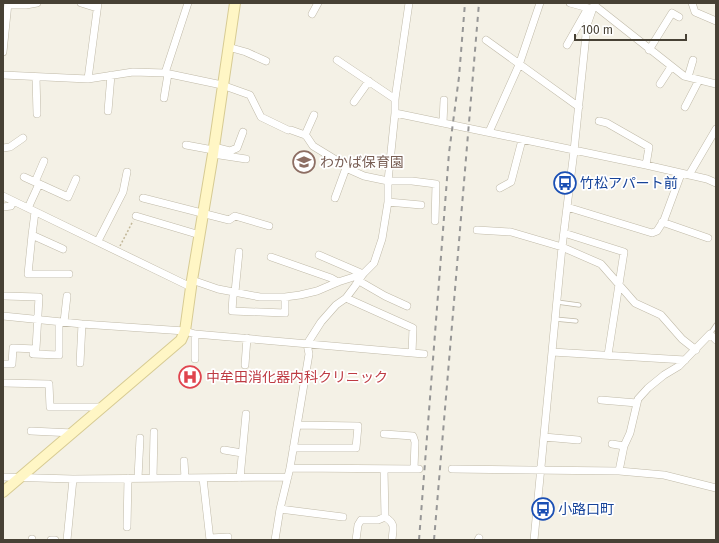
<svg xmlns="http://www.w3.org/2000/svg" width="719" height="543" viewBox="0 0 719 543" font-family="'Fira Sans','Noto Sans JP',sans-serif">
	<style>
		.lines { fill: none; stroke-linecap: round; stroke-linejoin: round }
		.lane-casing { stroke: #c0baa8; stroke-width: 5 }
		.street-casing { stroke: #c0baa8; stroke-width: 8 }
		.secondary-casing { stroke: #d7cb93; stroke-width: 12 }
		.path { stroke: #c2b798; stroke-width: 1.5; stroke-dasharray: 2 2; stroke-linecap: butt }
		.lane { stroke: #fff; stroke-width: 3.5 }
		.street { stroke: #fff; stroke-width: 7 }
		.secondary { stroke: #fff6c5; stroke-width: 10 }
		.rail { stroke: #969696; stroke-width: 2; stroke-dasharray: 5 5; stroke-linecap: butt }
		.labels { text-anchor: middle; stroke-width: 3.5; stroke-linejoin: round; paint-order: stroke }
		.education-label { font-size: 14px; fill: #785e54; stroke: #fff; text-anchor: start }
		.transit-label { font-size: 14px; fill: #164399; stroke: #fff; text-anchor: start }
		.health-label { font-size: 14px; fill: #be3a42; stroke: #fff; text-anchor: start }
	</style>
	<rect width="100%" height="100%" fill="#f4f1e6"/>
	<g class="lines">
		<g class="lane-casing">
			<path id="lane" d="M557,302L579,305
				M555,319L576,321
				M710,334L716,325"/>
		</g>
		<g class="street-casing">
			<path id="street" d="M81,3L97,8
				M570,3L592,9
				M692,3L695,12L716,21
				M8,5H26L37,3
				M594,5L684,76L716,84
				M312,14L318,3
				M486,40L579,107
				M567,45L588,8
				M228,47L246,52L266,61
				M649,50L672,13L679,17
				M3,52L8,3
				M337,60L395,99
				M165,73L188,3
				M3,75L88,79L133,72L165,73L222,85L250,95L261,117L288,130
				M36,77L37,114
				M688,77L693,60
				M88,79L98,3
				M660,84L671,67
				M164,98L168,74
				M354,102L369,81
				M685,107L699,80
				M108,111L111,75
				M395,113L646,165L707,179L716,183
				M314,115L305,135L307,137L313,146L336,160L346,168L364,176L388,181H412L436,184L435,221
				M599,121L607,123L649,147L646,165
				M443,123L444,100
				M291,130L305,135
				M489,132L519,65L540,3
				M186,145L213,150
				M214,147L230,151L237,148L243,132
				M3,148L10,147L23,138
				M213,154L246,159
				M689,175L716,129
				M24,177L68,197L76,179
				M35,182L44,161
				M500,188L511,182L522,140
				M3,196L191,287
				M143,198L229,220L235,216L269,226
				M335,198L346,168
				M388,202L421,205
				M3,207L11,206L13,201
				M567,207L652,233L657,231L664,220L681,174
				M28,208L39,184
				M35,212L32,235L28,274H69
				M136,216L200,235
				M662,222L708,238
				M477,230L511,232L562,247L601,264L635,303L661,315L682,339L696,350
				M564,233L624,252L608,355
				M32,235L63,249
				M98,241L123,192L127,172
				M239,252L235,292L233,296L232,311L285,313V297
				M319,255L363,274
				M271,257L331,278L338,282
				M192,280L218,289L260,297H285L300,295L317,291L338,282L363,274
				M359,281L385,296L407,306
				M3,316L82,324L185,331L195,334L412,353L413,328L346,298
				M64,322L67,296
				M195,334V359
				M552,352L685,360
				M412,353L424,354
				M33,354L59,355V322
				M80,363L82,324
				M3,364H12L13,348L36,349L39,297L4,296
				M245,365L247,338
				M3,383L49,384L50,407H104
				M601,400L637,403
				M31,431L73,433
				M384,434L413,436L415,442L414,469
				M544,437L578,440
				M612,444L624,446
				M293,448H356L358,426L298,425
				M224,450L242,453
				M184,461L185,478
				M290,468L419,469
				M384,469L385,517
				M452,469L619,471L664,475L716,488
				M619,471L624,446L630,433L638,399L648,388L664,375L679,366L710,334L716,340
				M3,477L73,479L288,477
				M138,478L140,438
				M153,478L154,432
				M203,478L210,540
				M240,478L246,414
				M280,509L343,517
				M385,517C396,524 393,528 392,540
				M127,527L128,478
				M210,538L228,537
				M32,540V539
				M51,540H55
				M67,540L73,479
				M275,540L280,509L290,468L309,354L307,344L321,322L336,305L346,298L355,286L363,274L374,263L382,239L388,202V181L395,113V99L409,3
				M356,540L358,525L361,520H378L385,517
				M478,540L479,538
				M534,540L562,247L574,151L587,25L594,5L595,3"/>
		</g>
		<g class="secondary-casing">
			<path id="secondary" d="M3,492L181,340L185,331L192,280L213,154L235,3"/>
		</g>
		<path class="path" d="M120,246L133,221"/>
		<use href="#lane" class="lane"/>
		<use href="#street" class="street"/>
		<use href="#secondary" class="secondary"/>
		<path class="rail" d="M419,540L449,153L459,77L465,3
			M434,540L479,3"/>
	</g>
	<defs>
		<g id="school-ring" transform="scale(1.15)"><circle r="9.5" fill="#fff" stroke="#8d6e63" stroke-width="1.5"/><path d="M0-5L7-2L0 1L-7-2ZM-4 1L0 2.5L4 1V4Q0 6-4 4Z" fill="#8d6e63"/></g>
		<g id="bus-ring" transform="scale(1.15)"><circle r="9.5" fill="#fff" stroke="#1a4fb4" stroke-width="1.5"/><path d="M-5-6H5V4H4V6H2V4H-2V6H-4V4H-5ZM-3.5-4V0h7V-4ZM-3.5 1.2v1.5H-2V1.2ZM2 1.2v1.5H3.5V1.2Z" fill="#1a4fb4"/></g>
		<g id="hospital-ring" transform="scale(1.15)"><circle r="9.5" fill="#fff" stroke="#e0444e" stroke-width="1.5"/><path d="M-5-5h3v3.5h4V-5h3V5h-3V1.5h-4V5h-3Z" fill="#e0444e"/></g>
	</defs>
	<g fill-rule="evenodd">
		<use href="#school-ring" x="304" y="162"/>
		<use href="#bus-ring" x="565" y="183"/>
		<use href="#hospital-ring" x="190" y="377"/>
		<use href="#bus-ring" x="543" y="509"/>
	</g>
	<g class="labels">
		<g class="education-label">
			<text x="320" y="167">わかば保育園</text>
		</g>
		<g class="transit-label">
			<text x="580" y="188">竹松アパート前</text>
			<text x="558" y="514">小路口町</text>
		</g>
		<g class="health-label">
			<text x="206" y="382">中牟田消化器内科クリニック</text>
		</g>
	</g>
	<rect width="719" height="543" fill="none" stroke="#474135" stroke-width="8"/>
	<path d="M575 34v6h111v-6" fill="none" stroke="#474135" stroke-width="2"/>
	<text x="581" y="34" font-size="12" fill="#474135" stroke="#ffffff" stroke-width="3" paint-order="stroke">100 m</text>
</svg>
